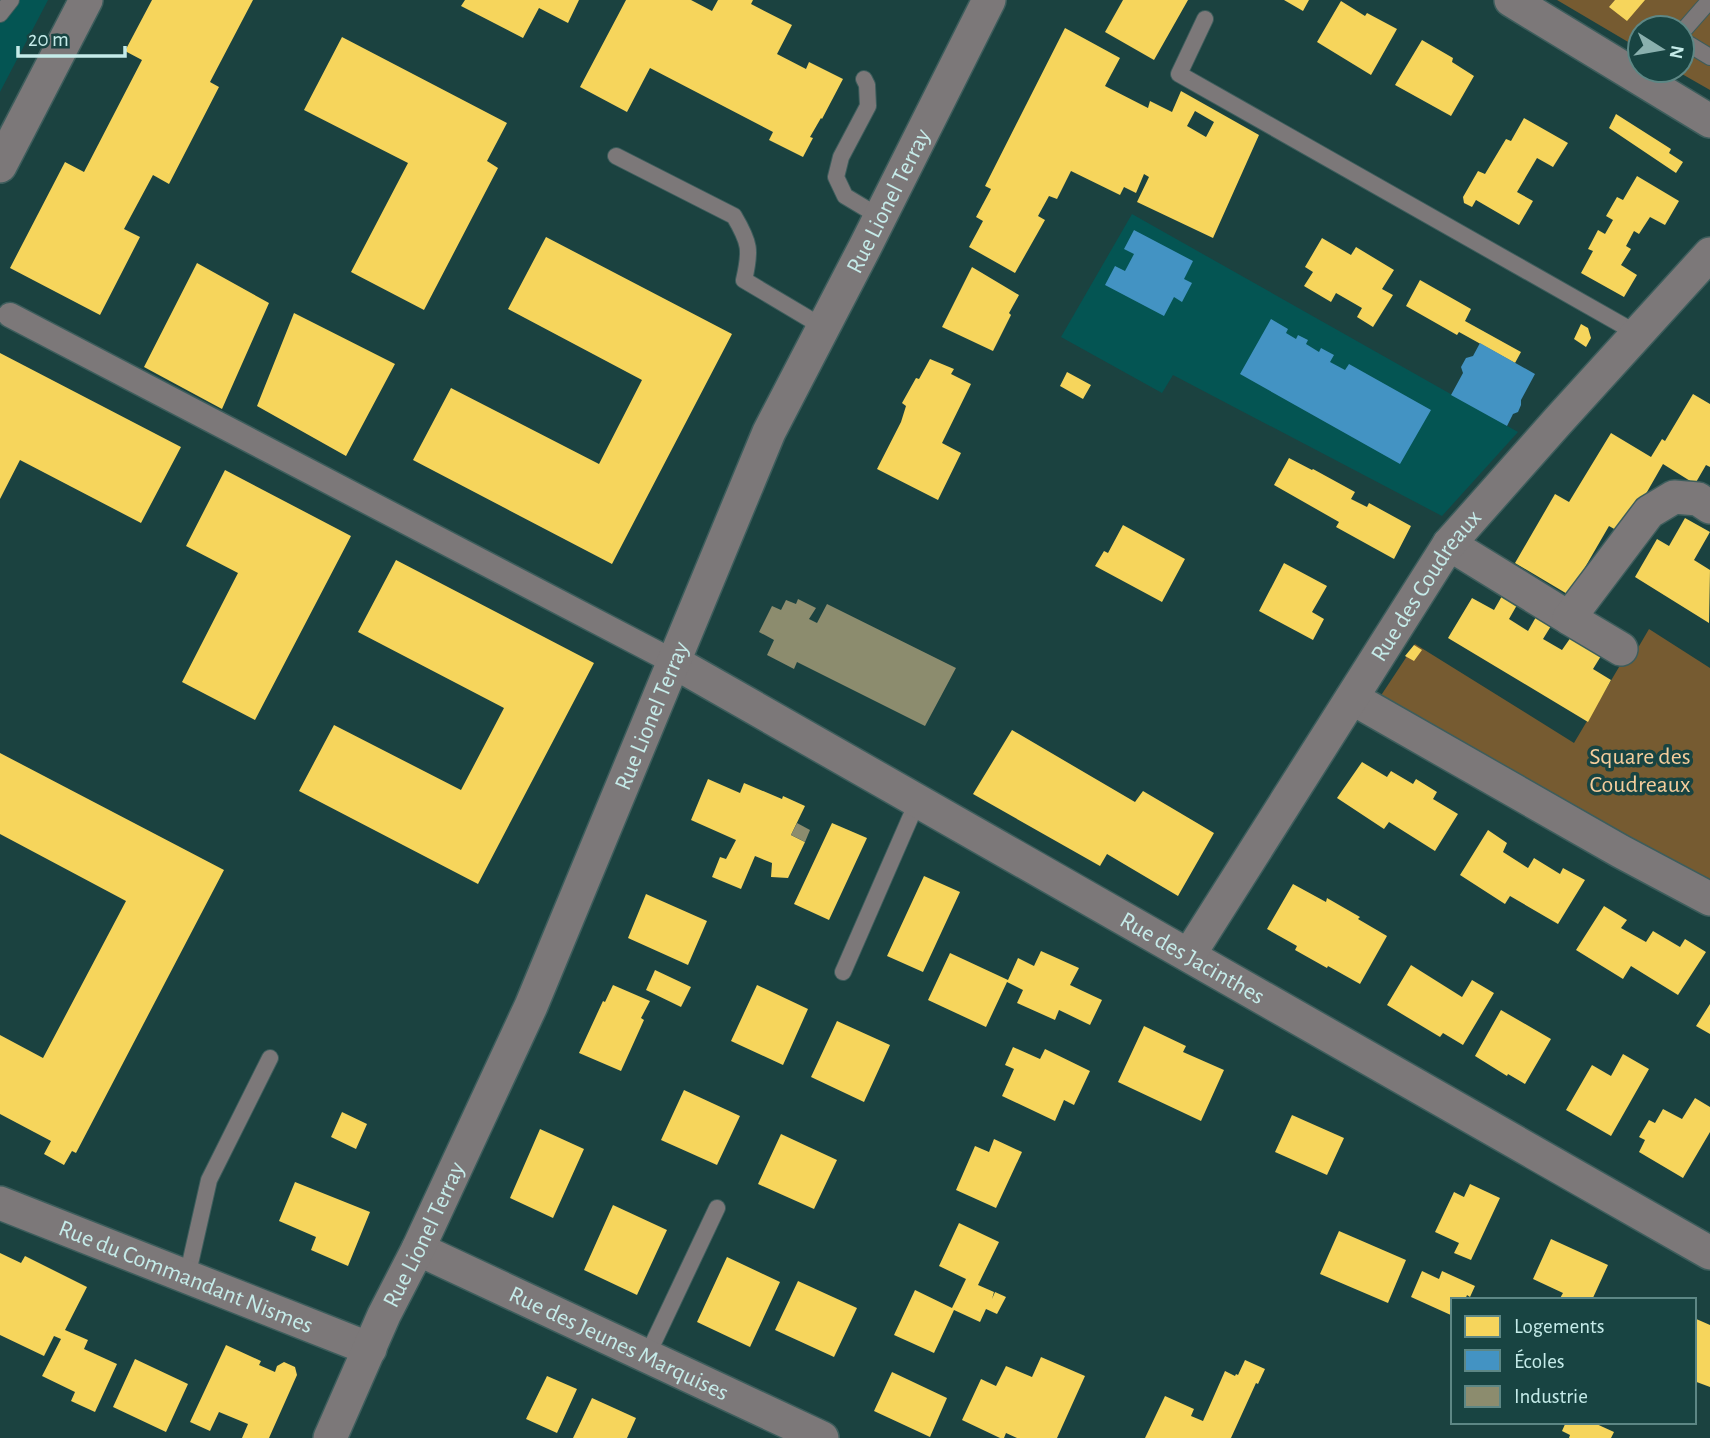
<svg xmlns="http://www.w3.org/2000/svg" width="1710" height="1438" viewBox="0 0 1710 1438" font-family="'Alegreya Sans',sans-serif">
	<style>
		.built { fill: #045553 }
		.green { fill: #765b31 }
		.homes { fill: #f6d55c; fill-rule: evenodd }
		.schools { fill: #4393c3 }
		.industry { fill: #8c8c6e }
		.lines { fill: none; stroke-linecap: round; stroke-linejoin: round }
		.service-casing { stroke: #3d5d5c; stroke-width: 18 }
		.pedestrian-casing { stroke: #3d5d5c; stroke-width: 27 }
		.minor-casing { stroke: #3d5d5c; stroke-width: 36 }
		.service { stroke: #7c7879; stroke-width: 16 }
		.pedestrian { stroke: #7c7879; stroke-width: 24 }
		.minor { stroke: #7c7879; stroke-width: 33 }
		.labels { text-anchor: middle; stroke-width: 7; stroke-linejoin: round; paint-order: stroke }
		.street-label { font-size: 24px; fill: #c5ebe9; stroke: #184442 }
		.park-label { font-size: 24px; fill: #f5cd9c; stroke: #184442 }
	</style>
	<rect width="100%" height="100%" fill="#1b4240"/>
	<path class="built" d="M0,0H48L0,92Z
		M1132,214L1518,432L1442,516L1173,375L1162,393L1061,337Z"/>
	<path class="green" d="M1557,0H1710V90L1675,70H1682V28H1640V49Z
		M1649,629L1710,668V888L1376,703L1415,644L1574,743L1622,662L1628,665Z"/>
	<path class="homes" d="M152,0H253L210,82L219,87L169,184L153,175L124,229L140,237L100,315L10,268L65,162L84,172L142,60L125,51Z
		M465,0H579L568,23L539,8L523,38L461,6Z
		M626,0H691L712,11L718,0H753L751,4L792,25L777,54L806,69L809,62L843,79L822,119L821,118L810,137L813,138L803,157L769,140L773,132L650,68L627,112L580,87Z
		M1123,0H1188L1154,60L1105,32Z
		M1284,0H1309L1303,11Z
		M1615,0H1645L1627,21L1609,7Z
		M1341,1L1365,16L1367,13L1397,29L1371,75L1317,42Z
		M1065,28L1120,58L1105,86L1148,108L1150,101L1172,112L1181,91L1259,135L1213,238L1137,202L1149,177L1144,174L1136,193L1124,187L1120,195L1071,171L1057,199L1049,196L1038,216L1045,220L1015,273L969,247L983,221L976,217L991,189L985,186ZM1195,111L1214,122L1206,137L1187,126Z
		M342,37L507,123L487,161L498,168L424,310L351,272L408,163L304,110Z
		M1422,40L1453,58L1452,62L1474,76L1451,116L1395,85Z
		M1616,114L1671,149L1669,153L1683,162L1676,173L1609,128Z
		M1524,118L1568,143L1553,167L1537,158L1517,192L1533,201L1519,225L1476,200L1472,207L1464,203L1463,197L1478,171L1485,174L1506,139L1511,141Z
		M1637,176L1679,201L1665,225L1650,217L1639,234L1634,231L1626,246L1631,249L1621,265L1637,275L1624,297L1581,273L1593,251L1588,249L1598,230L1605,234L1613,220L1606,216L1617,197L1623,200Z
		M546,237L732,334L612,564L413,460L451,388L599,464L642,380L508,309Z
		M1322,238L1351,255L1356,247L1394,270L1382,289L1393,295L1373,327L1357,317L1362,308L1336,293L1331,302L1304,286L1313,272L1305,267Z
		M197,263L269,303L222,409L144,367Z
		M972,267L1019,295L1009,313L1011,315L993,351L942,327Z
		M1420,280L1471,309L1465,321L1521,352L1515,363L1459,332L1457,335L1406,306Z
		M294,313L395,364L346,456L257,406Z
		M1581,324L1588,328L1591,338L1586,347L1574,339Z
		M0,353L181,447L141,523L20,460L0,499Z
		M930,359L954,369L951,374L971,384L942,443L961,453L938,500L877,469L901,422L906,406L902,403L916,378L919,379Z
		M1067,372L1091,385L1083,399L1060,386Z
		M1693,394L1710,404V467L1706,465L1695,484L1663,464L1623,534L1609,526L1569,595L1515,563L1555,494L1569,502L1611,433L1651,457L1662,439L1665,441Z
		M1289,458L1312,470L1313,469L1355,492L1351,499L1367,507L1369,503L1411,526L1394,559L1336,527L1339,522L1274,485Z
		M225,470L351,536L255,720L182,682L238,573L186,546Z
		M1685,518L1710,532L1694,560L1710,570L1709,623L1635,577L1657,539L1669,546Z
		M1123,525L1185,559L1162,602L1095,566L1104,551L1108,553Z
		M396,560L594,663L478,884L299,791L334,725L461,790L504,708L358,632Z
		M1284,563L1327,586L1312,612L1324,619L1313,640L1259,611Z
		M1502,596L1517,605L1509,619L1528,631L1536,617L1551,626L1543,639L1562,650L1571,637L1601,656L1593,669L1611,680L1588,722L1448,638L1472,598L1494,610Z
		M1414,645L1422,650L1414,661L1405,656Z
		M1012,730L1135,802L1143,791L1214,833L1178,896L1107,854L1100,866L973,794Z
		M0,753L224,870L76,1153L72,1151L64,1165L44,1154L51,1141L0,1114V1035L43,1058L126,901L0,834Z
		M1362,762L1387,777L1391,771L1413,784L1416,779L1437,792L1433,799L1458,814L1435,851L1389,822L1384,829L1337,798Z
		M708,779L740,793L744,783L782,799L783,796L805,806L791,835L805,842L788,878L771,877L772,863L755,856L741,889L712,877L720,857L726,859L736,840L691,820Z
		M832,823L867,838L829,920L794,904Z
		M1488,830L1507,843L1503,852L1528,868L1534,858L1560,874L1563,868L1585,880L1558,924L1510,896L1505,904L1460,875Z
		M924,876L960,892L923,972L887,956Z
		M1293,884L1326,902L1327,898L1360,917L1358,919L1387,936L1360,984L1328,966L1327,968L1295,950L1297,946L1267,929Z
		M646,894L707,921L688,965L628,938Z
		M1604,906L1627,920L1621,928L1646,942L1653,931L1680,947L1685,939L1706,952L1678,995L1631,966L1623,979L1576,950Z
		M1041,951L1079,968L1070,985L1102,1000L1090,1025L1059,1010L1055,1020L1017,1003L1023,990L1007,982L986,1027L928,1000L950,953L1008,980L1018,958L1034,966Z
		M1411,965L1462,997L1472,980L1494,993L1463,1045L1443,1033L1440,1037L1387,1005Z
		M655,970L691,987L681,1007L646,990Z
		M613,985L650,1001L641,1018L644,1020L621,1071L579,1053L603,1001L605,1002Z
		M757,985L808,1009L783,1065L731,1041Z
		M1710,1004V1034L1696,1026Z
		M1501,1010L1551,1039L1525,1084L1508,1074L1507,1076L1475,1056Z
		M837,1021L890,1045L864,1102L811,1077Z
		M1144,1026L1186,1046L1183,1052L1224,1070L1201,1121L1118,1082Z
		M1013,1047L1040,1059L1045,1049L1090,1071L1074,1105L1064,1100L1055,1121L1002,1096L1014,1069L1005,1065Z
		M1623,1054L1649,1069L1611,1136L1566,1110L1592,1065L1611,1076Z
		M684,1090L740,1116L717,1165L661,1140Z
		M1695,1098L1710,1107V1132L1683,1178L1639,1152L1645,1140L1639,1137L1649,1120L1655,1123L1663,1109L1682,1119Z
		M342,1112L367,1124L356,1149L331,1137Z
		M1292,1115L1344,1138L1327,1175L1275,1152Z
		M540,1129L584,1149L553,1218L510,1198Z
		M781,1134L837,1160L814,1209L758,1184Z
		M994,1139L1022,1152L996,1208L956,1190L975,1146L989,1152Z
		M295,1182L370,1212L348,1266L311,1250L316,1237L279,1221Z
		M1470,1184L1500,1198L1471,1260L1454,1253L1459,1243L1435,1232L1454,1192L1464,1197Z
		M613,1205L667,1230L637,1295L584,1270Z
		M959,1223L999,1242L978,1285L994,1292L992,1299L995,1292L1006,1297L997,1314L986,1309L980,1322L954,1310L934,1353L894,1335L915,1290L952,1308L966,1279L939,1266Z
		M1339,1231L1406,1260L1388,1303L1320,1274Z
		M1551,1239L1608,1265L1592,1300H1559L1563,1293L1533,1279Z
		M0,1253L21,1263L25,1256L87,1287L65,1330L88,1340L84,1349L117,1364L95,1412L71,1401L75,1392L42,1376L61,1339L54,1336L44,1356L0,1335Z
		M727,1257L780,1282L750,1347L697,1322Z
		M1422,1271L1439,1279L1442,1271L1475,1286L1470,1297L1467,1295L1465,1300H1453V1316L1411,1297Z
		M798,1281L857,1308L834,1357L775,1330Z
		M1694,1318L1710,1325V1387L1694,1381Z
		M226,1345L261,1361L259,1365L275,1372L277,1366L284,1362L295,1367L297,1375L269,1438H242L248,1424L219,1412L210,1431L190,1422Z
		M1041,1357L1085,1376L1057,1438H1017L1006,1433L1004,1438H1000L962,1420L981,1379L996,1386L1006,1366L1032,1377Z
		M135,1359L188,1384L166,1432L113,1407Z
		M1245,1360L1265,1369L1258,1384L1256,1383L1231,1438H1145L1165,1396L1194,1409L1191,1416L1203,1421L1225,1371L1235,1376L1236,1374L1238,1375Z
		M892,1372L947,1398L930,1437L874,1411Z
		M547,1376L577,1389L557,1433L526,1419Z
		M592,1398L636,1418L627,1438H573Z
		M1566,1422H1592L1614,1432L1611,1438H1569L1570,1435L1562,1431Z"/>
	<path class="schools" d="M1134,230L1193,261L1184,279L1192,283L1182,302L1174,297L1164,316L1105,285L1115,266L1125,271L1134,254L1124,249Z
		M1271,319L1288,329L1286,333L1296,339L1298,335L1308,340L1306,344L1319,352L1321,348L1334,355L1330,362L1345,370L1349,364L1431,410L1400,464L1240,374Z
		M1480,343L1535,374L1521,400V405L1518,412L1513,414L1507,426L1451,395L1463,373L1461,367L1466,358L1473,356Z"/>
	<path class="industry" d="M798,599L816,608L809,619L817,623L827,604L956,668L925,726L797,662L794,669L767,655L774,640L759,632L772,606L781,610L786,600L796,604Z
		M797,823L810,830L805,842L791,835Z"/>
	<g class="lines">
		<g class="service-casing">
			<path id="service" d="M0,14L11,0
				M1205,19L1179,74L1638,334
				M1682,32L1710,0
				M1682,40L1710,57
				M864,79L867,85L868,106L841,157L836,177L845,196L880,217
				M616,156L734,216C750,243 751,250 744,280L823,327
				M843,972L918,800
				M187,1277L209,1180L270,1058
				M647,1356L717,1208"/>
		</g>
		<g class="pedestrian-casing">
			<path id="pedestrian" d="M10,315L674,662"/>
		</g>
		<g class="minor-casing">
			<g id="minor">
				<path d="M1511,0L1710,121"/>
				<path d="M0,166L86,0"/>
				<path d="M1449,544L1569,618"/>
				<path d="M1621,649L1569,618L1649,512L1674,497L1698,499L1710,507"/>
				<path id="s1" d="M674,662L1710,1253"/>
				<path d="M1352,698L1620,851L1710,899"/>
				<path id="s2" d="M1189,955L1449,544L1558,421L1710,254"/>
				<path id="s3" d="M0,1203L370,1349"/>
				<path id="s4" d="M418,1249L822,1438"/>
				<path id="s5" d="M330,1438L384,1315L418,1249L531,1006L769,432L865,247L989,0"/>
			</g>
		</g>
		<use href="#service" class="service"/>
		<use href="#pedestrian" class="pedestrian"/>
		<use href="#minor" class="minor"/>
	</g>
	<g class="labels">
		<g class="street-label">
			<text dy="8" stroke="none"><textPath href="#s5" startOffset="1358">Rue Lionel Terray</textPath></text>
			<text dy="8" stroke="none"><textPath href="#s2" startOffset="439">Rue des Coudreaux</textPath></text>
			<text dy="8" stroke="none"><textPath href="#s5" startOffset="791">Rue Lionel Terray</textPath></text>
			<text dy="8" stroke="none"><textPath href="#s1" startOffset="597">Rue des Jacinthes</textPath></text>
			<text dy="8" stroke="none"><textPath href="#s5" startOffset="224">Rue Lionel Terray</textPath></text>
			<text dy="8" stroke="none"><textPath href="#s3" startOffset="200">Rue du Commandant Nismes</textPath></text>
			<text dy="8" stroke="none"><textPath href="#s4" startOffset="222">Rue des Jeunes Marquises</textPath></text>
		</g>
		<g class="park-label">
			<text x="1640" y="764">Square des<tspan x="1640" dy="28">Coudreaux</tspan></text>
		</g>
	</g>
	<rect x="1451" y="1298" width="245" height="126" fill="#184442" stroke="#5d8785" stroke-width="2"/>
	<rect x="1465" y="1316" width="35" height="21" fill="#f6d55c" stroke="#5d8785" stroke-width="2"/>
	<text x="1514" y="1333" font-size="21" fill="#c5ebe9">Logements</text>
	<rect x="1465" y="1350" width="35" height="21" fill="#4393c3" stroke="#5d8785" stroke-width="2"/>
	<text x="1514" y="1368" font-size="21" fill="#c5ebe9">Écoles</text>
	<rect x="1465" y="1386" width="35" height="21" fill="#8c8c6e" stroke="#5d8785" stroke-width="2"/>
	<text x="1514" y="1403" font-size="21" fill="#c5ebe9">Industrie</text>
	<g transform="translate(1661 49) rotate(101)"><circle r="33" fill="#184442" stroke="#5d8785" stroke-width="2"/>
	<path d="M0-5L12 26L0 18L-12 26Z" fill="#8ab0ae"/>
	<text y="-10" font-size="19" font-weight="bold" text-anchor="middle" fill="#c5ebe9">N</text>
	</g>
	<path d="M18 46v10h107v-10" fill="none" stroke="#c5ebe9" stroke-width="3.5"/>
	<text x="28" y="46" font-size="21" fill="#c5ebe9" stroke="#184442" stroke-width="5" paint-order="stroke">20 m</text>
</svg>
